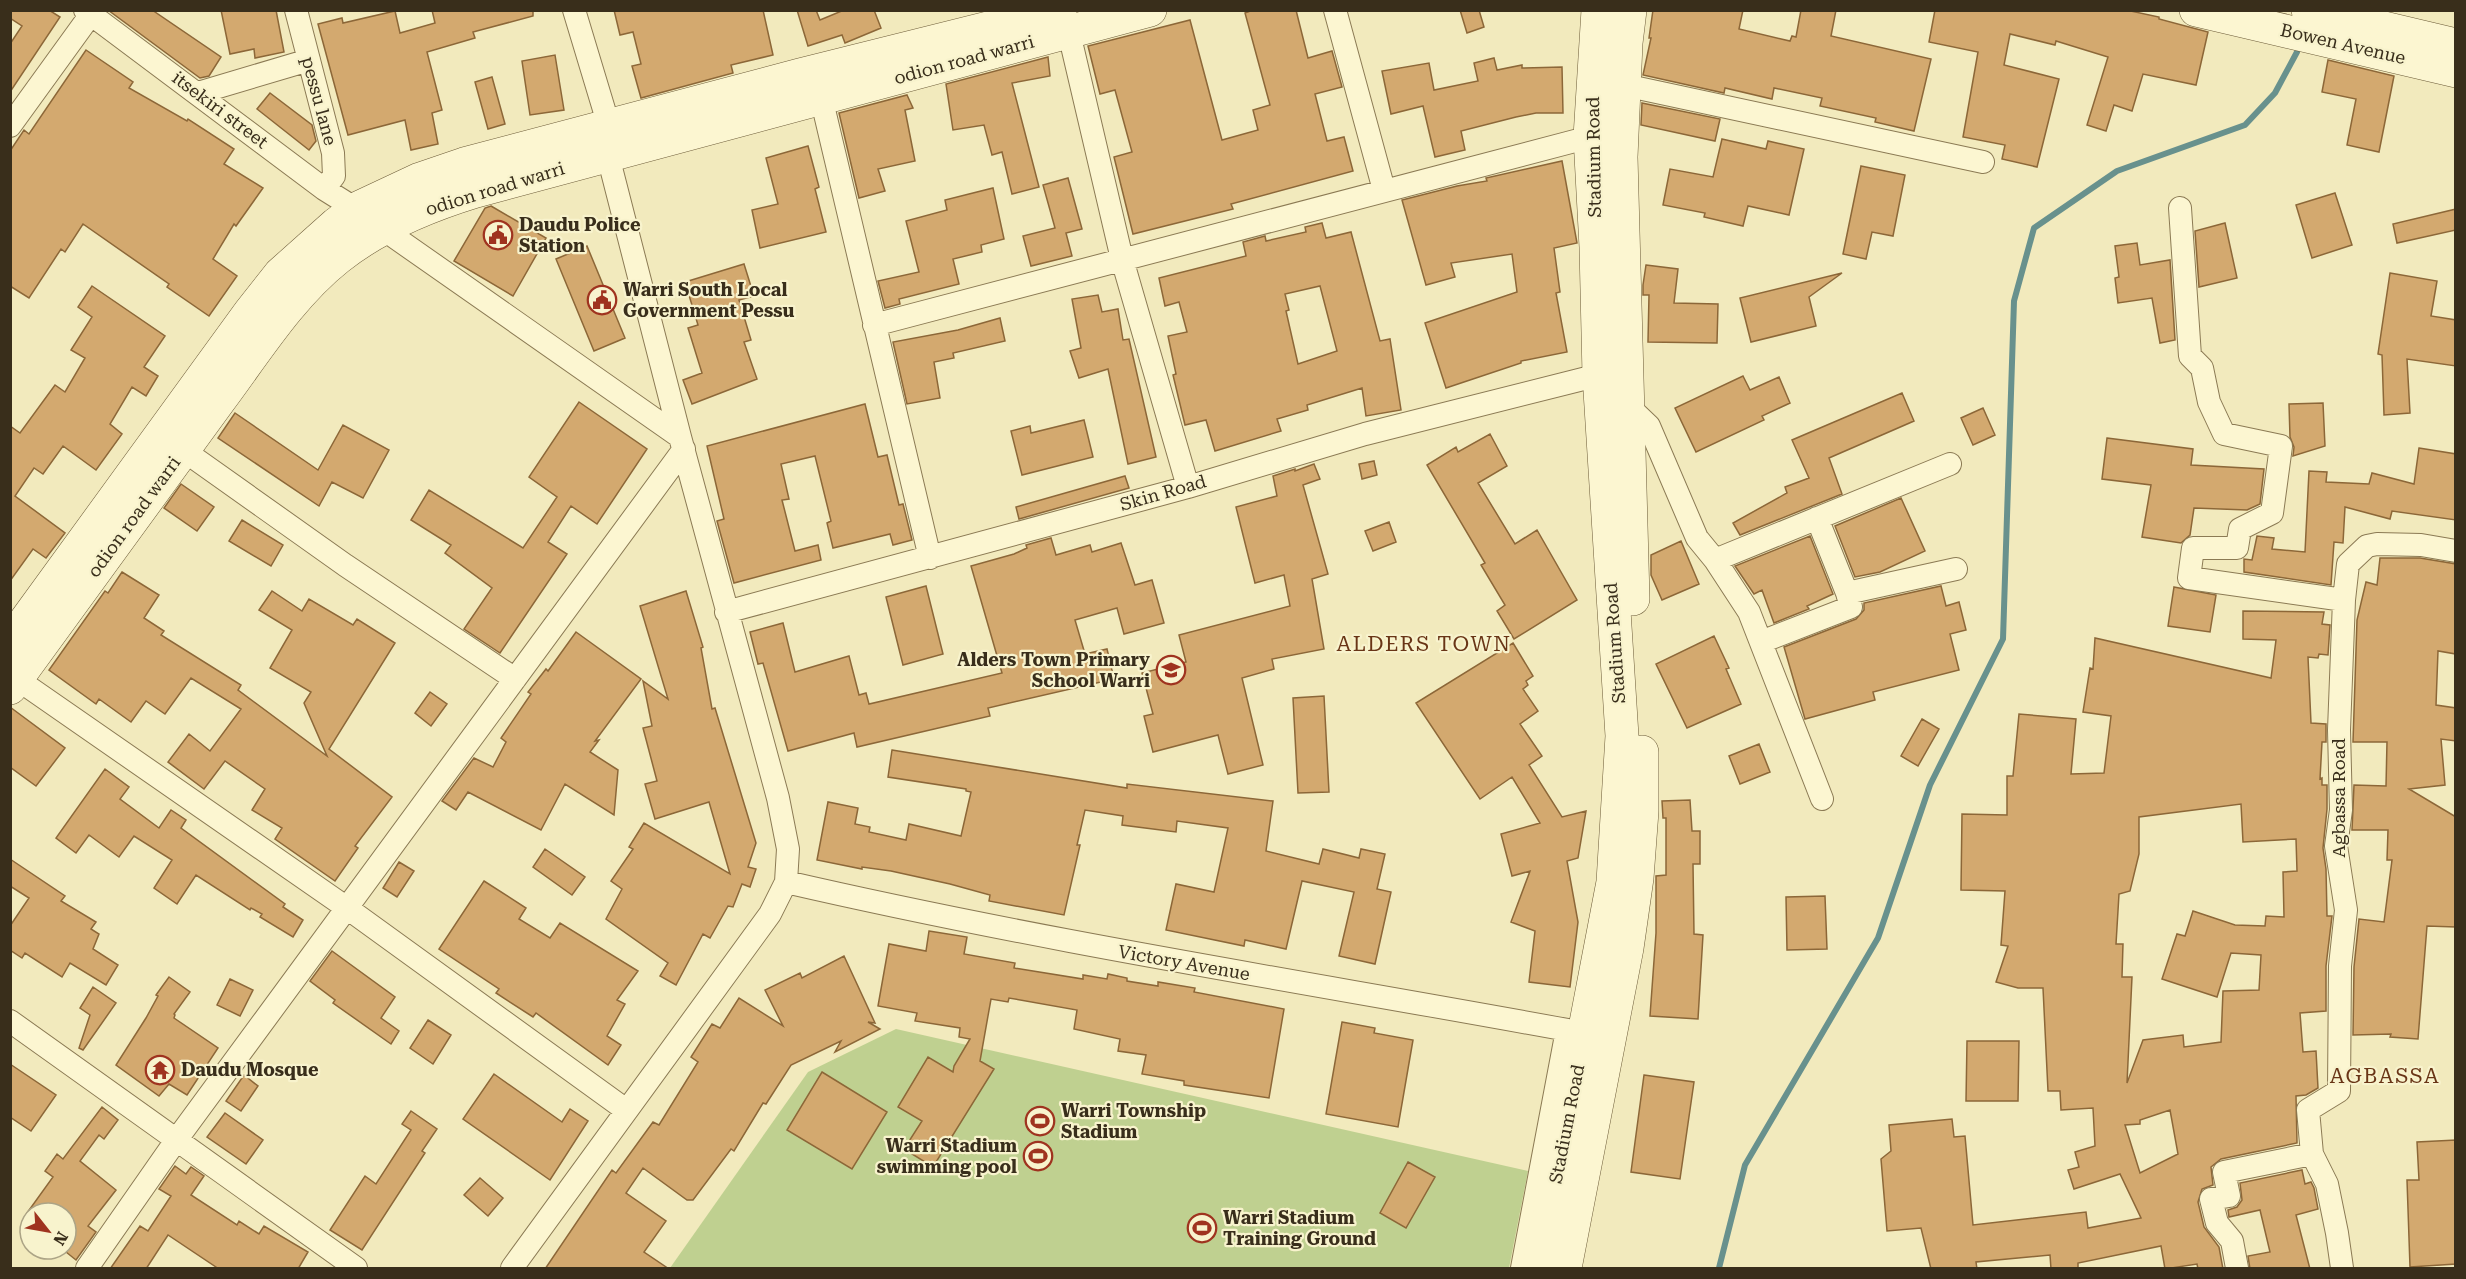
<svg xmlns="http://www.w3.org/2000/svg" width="2466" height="1279" viewBox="0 0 2466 1279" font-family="'Roboto Serif',serif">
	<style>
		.green { fill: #bfd090 }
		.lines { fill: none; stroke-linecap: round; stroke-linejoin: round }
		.stream { stroke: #68918d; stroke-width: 6 }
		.building { fill: #d3a96f; stroke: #8c6738; stroke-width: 1.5; fill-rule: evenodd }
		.street-casing { stroke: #8b7a54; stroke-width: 24 }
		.secondary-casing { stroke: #6c5b38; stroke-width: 34 }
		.street { stroke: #fcf6d1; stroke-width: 22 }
		.secondary { stroke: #fcf6d1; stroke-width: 33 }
		.labels { text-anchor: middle; stroke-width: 4.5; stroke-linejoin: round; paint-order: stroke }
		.street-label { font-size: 18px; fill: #392e1b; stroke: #f8f3cd }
		.poi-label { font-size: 18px; font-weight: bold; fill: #392e1b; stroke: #f8f3cd; text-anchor: start }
		.quarter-label { font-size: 21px; letter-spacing: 1.5px; fill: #693516; stroke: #f8f3cd }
	</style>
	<rect width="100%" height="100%" fill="#f2eabd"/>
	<path class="green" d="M896,1029L1528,1171L1509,1268H670L808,1072Z"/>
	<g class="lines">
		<path class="stream" d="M1719,1268L1745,1165L1878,938L1930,785L2003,639L2014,301L2034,228L2117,171L2245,125L2275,93L2297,52"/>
	</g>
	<path class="building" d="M10,10H49L60,17L10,92V44L22,26L10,18Z
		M108,10H152L221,57L209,76L200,78Z
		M221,10H276L284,52L255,58L254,49L230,54Z
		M432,10H533V16L473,32L475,38L427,52L442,110L432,113L438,144L411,150L405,120L348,135L318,24L342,18L343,23L395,11L400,33L435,23Z
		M614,10H763L773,55L731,65L733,73L641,98L632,66L641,64L633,32L620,35Z
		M797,10H816L820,20L844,10H874L881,28L845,43L842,35L808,46Z
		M1253,10H1296L1308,58L1332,51L1342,87L1315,94L1327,141L1344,137L1353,171L1231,204L1233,209L1133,234L1114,157L1132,152L1115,90L1100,94L1088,46L1190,20L1222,140L1258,130L1253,110L1270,105L1245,13Z
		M1460,10H1479L1484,27L1467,33Z
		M1653,10H1743L1739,29L1790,41L1792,36L1796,37L1801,10H1836L1831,36L1931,59L1914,131L1875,122L1876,118L1820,106L1822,98L1774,88L1772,99L1725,88L1724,93L1643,75L1651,38H1649Z
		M1935,10H2126L2159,17V19L2208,32L2196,85L2143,74L2132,111L2114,105L2106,131L2087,125L2108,57L2056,41L2055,45L2010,34L2004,65L2059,79L2037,167L2002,159L2005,145L1963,137L1978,52L1929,42Z
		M86,50L133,82L129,88L187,121L188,119L234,149L224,164L263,188L236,226L234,224L213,259L237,276L209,316L167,287L169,284L83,224L65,252L61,249L29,298L10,286V151L24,130L29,134Z
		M555,55L564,110L530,115L522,61Z
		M1048,57L1050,76L1012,83L1039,187L1012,194L1002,152L992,155L984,125L953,130L946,84Z
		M1494,58L1497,70L1522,65V68L1562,67L1563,113H1536L1516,117L1461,131L1465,150L1435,157L1423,106L1391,114L1382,71L1429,63L1434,90L1478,81L1474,63Z
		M2328,60L2394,76L2379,152L2347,145L2356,99L2322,92Z
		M492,77L505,124L488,129L475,82Z
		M270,93L312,125L316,141L309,150L257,109Z
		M907,95L913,108L905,110L915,161L878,169L885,191L859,198L839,113Z
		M1642,103L1720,119L1715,141L1641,125Z
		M1722,139L1766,149L1768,141L1804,149L1789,215L1748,206L1743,226L1704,217L1705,213L1663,205L1670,169L1713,177Z
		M808,146L819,187L815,189L826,232L760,248L752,210L778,204L766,158Z
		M1562,161L1577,243L1554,248L1560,292L1556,293L1567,352L1521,361V363L1446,388L1425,323L1517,292L1512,254L1451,263L1455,277L1426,285L1402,200L1457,186L1487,181L1486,178Z
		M1861,166L1905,175L1893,236L1872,232L1866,259L1843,254Z
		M1068,178L1082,229L1066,233L1072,256L1031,266L1023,236L1055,228L1043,185Z
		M993,188L1004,239L981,245L982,252L953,259L959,284L899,299L900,304L885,308L878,281L919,272L906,221L947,210L945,200Z
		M2335,193L2352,245L2312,258L2296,205Z
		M491,206L546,238L513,296L454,261L485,208Z
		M2456,209V230L2397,243L2393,224Z
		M1322,223L1326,238L1351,232L1380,341L1390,339L1401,410L1366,416L1362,388L1307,405L1308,410L1277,419L1281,431L1215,451L1206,420L1185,425L1173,375L1176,374L1168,336L1187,332L1179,302L1165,306L1159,278L1246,256L1243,242L1265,236L1266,241L1306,232L1305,227ZM1320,286L1337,351L1298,364L1286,311L1289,310L1285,294Z
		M2225,223L2237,278L2199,287L2195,231Z
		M2137,243L2140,265L2170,260L2175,340L2160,343L2152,298L2118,303L2115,278L2119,277L2115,246Z
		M587,246L625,338L594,351L556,259Z
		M744,264L754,296L739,300L751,340L744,342L757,379L692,404L683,380L702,373L688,328L698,325L685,282Z
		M1646,265L1678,269L1674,303L1718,304L1717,343L1648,342L1649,295H1643V285Z
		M1842,273L1809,297L1816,326L1751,342L1740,298Z
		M2390,273L2437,281L2431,316L2456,320V366L2407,359L2410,413L2384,415L2382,355L2378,354Z
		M92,286L165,336L144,367L158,376L146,396L132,387L110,424L122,434L96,470L63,446L43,474L34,468L15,496L65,533L46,558L33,549L10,581V426L20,433L55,385L65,392L85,358L71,350L92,317L78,307Z
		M1098,295L1102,312L1118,309L1123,340L1129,339L1156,457L1128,464L1108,369L1079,378L1070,351L1081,348L1072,299Z
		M1000,318L1005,341L953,353L954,358L934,362L940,398L907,404L893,342L958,330Z
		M1743,376L1750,390L1779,377L1790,403L1762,416L1764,420L1696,452L1675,408Z
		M1902,393L1914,421L1829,458L1842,494L1740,535L1733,523L1787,493L1785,487L1809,478L1792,440Z
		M579,402L647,449L597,524L571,506L548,542L567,554L500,653L464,629L492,588L445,553L451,545L411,520L429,490L523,548L557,497L529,477Z
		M2323,403L2325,446L2293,456L2294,447L2290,437L2289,404Z
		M865,404L878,457L887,455L899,505L903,504L912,540L893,545L890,534L833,548L827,523L831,521L815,456L781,464L789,499L782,500L795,551L818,545L821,560L734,583L717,521L724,519L707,446Z
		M1983,408L1995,435L1973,445L1961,418Z
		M235,413L318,470L343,425L389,450L363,498L332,482L319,506L218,438Z
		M1084,420L1093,457L1022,475L1011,431L1030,426L1031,433Z
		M1490,434L1507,466L1478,483L1515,544L1537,530L1577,600L1514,639L1497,611L1505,605L1481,565L1485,563L1427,465L1456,447L1458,452Z
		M2107,438L2193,449L2191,465L2264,469L2260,504L2247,510L2194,508L2190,535L2181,543L2142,537L2151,485L2102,479Z
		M2419,448L2456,454V520L2392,511L2390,519L2345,507L2343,543L2334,542L2331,585L2244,572V559L2252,560L2257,536L2274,538L2272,549L2305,552L2309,471L2327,472L2326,482L2369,484L2372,473L2414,484Z
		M1374,461L1377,475L1362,479L1359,464Z
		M1314,464L1320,479L1303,485L1328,574L1312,579L1324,649L1272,659L1274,669L1242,678L1263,765L1228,774L1218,735L1153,752L1144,716L1153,714L1142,673L1186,662L1179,635L1290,606L1284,575L1255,583L1236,507L1277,496L1273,476L1295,469V471Z
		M1125,476L1129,488L1019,519L1016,507Z
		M181,484L214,507L197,531L164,508Z
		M1901,498L1925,551L1880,572L1855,577L1835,526Z
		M242,520L283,545L271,566L229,541Z
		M1389,522L1396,542L1373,551L1365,531Z
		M1810,536L1833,594L1807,606L1809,609L1774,623L1762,590L1754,594L1735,566Z
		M1051,538L1056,555L1090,545L1092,552L1121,543L1135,585L1152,580L1164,623L1124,634L1117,608L1075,620L1085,654L1107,649L1114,679L988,708L990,716L857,747L854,733L788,751L763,663L758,664L750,632L783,623L795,672L849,656L859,695L866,693L869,704L1002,673L971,566L1014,554L1027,548L1026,545Z
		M1681,541L1699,584L1662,600L1651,575V555Z
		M2380,558H2420L2456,564V654L2438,651L2436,705L2456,708V741L2441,739L2445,785L2409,789L2456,817V927L2427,926L2418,1039L2390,1037L2391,1034L2353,1035L2354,967L2359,919L2384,922L2392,860H2387L2388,830H2352L2354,785L2386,786L2387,742H2353L2357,620L2366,582L2377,585Z
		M122,572L159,595L144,618L164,631L161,635L241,685L238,690L327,756L304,703L311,692L270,668L292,630L259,610L272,591L302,611L309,599L353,625L357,619L395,643L329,749L392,797L355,846L358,848L335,881L275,839L282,828L252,810L265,789L225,761L204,789L168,762L189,734L210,751L241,709L191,678L165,714L146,701L131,722L99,699L96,704L49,670L105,591L108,593Z
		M926,586L943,654L903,665L886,597Z
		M1941,586L1946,606L1959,602L1966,630L1950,634L1959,670L1873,692L1875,700L1805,719L1784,647L1856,619L1864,610V603Z
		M2174,587L2216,595L2210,632L2168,626Z
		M686,591L703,647L701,648L712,709L715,708L756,843L748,867L756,869L750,887L742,884L733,907L728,906L710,938L703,934L676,985L660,976L668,963L606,919L622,889L611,881L633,849L629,847L644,823L730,874L709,802L655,819L645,784L657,781L643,728L652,726L643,681L668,699L640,606Z
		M2243,611L2324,612L2322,624L2330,625L2328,655L2319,654L2318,658L2308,657L2311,723L2326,724V742H2322L2320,779L2322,778V785H2327V809L2323,848L2326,869L2327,916H2332L2326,966V1011L2300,1013L2303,1052L2316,1051L2318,1088L2306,1095L2296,1096L2297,1143L2221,1159L2211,1167L2213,1185L2202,1189L2198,1202L2204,1227L2219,1247L2223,1269H2198L2197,1264L2165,1269L2161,1246L2078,1263V1269H2051L2050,1255L1976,1262L1977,1269H1931L1921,1228L1887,1231L1881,1159L1891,1151L1889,1125L1952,1119L1954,1137L1965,1136L1973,1225L2086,1212L2088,1228L2141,1218L2120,1174L2074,1189L2068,1170L2079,1167L2075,1152L2095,1146L2093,1108L2061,1110L2060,1091H2048L2043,988H2018L1996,982L2008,946L2001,945L2005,891L1961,890L1962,814L2007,815V776H2013L2019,714L2076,719L2071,774L2104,773L2111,716L2083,712L2090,668L2093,669L2095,638L2271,678L2276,640L2243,639ZM2241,804L2243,842L2296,839L2297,871L2283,872L2284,917L2266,916L2265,926L2235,925L2193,911L2185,936L2177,934L2162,979L2217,997L2231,953L2261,955L2259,990L2223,991L2221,1042L2184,1047L2183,1035L2143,1040L2127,1083L2132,977H2122L2123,944H2116L2119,894L2130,891L2139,854V817ZM2170,1110L2178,1154L2140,1173L2125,1125L2140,1124V1120Z
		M576,632L641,679L595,741L599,740L590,752L618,770L614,815L565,784L541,830L468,792L456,810L442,801L474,758L493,767L506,742L501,738L531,694L528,692L546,669L548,671Z
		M1714,636L1729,668L1726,669L1741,704L1687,728L1656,664Z
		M1513,643L1533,676L1526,681L1528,685L1523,689L1538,711L1520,724L1542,756L1529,765L1562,817L1586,811L1578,858L1567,861L1578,922L1570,987L1529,982L1535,931L1511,922L1530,871L1512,876L1501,834L1540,823L1512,777L1480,799L1416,703Z
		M430,692L447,704L431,726L415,713Z
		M1324,696L1329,792L1298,793L1293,698Z
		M10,707L65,748L36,786L10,767Z
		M1922,719L1939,729L1918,766L1901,756Z
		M1759,744L1770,772L1740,784L1729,756Z
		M892,750L1127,788V784L1273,801L1266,851L1319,864L1323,849L1359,858L1361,849L1385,854L1377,889L1391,892L1375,964L1339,956L1354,892L1302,881L1286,949L1245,940L1244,946L1166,930L1176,884L1214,892L1228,828L1177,821L1176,832L1122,825L1123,816L1085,810L1077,845H1080L1064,915L989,901L990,895L950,884L891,871L862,867V869L817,860L828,802L858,808L855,824L870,827L869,832L906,840L909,824L961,836L971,792L966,791V789L888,777Z
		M105,769L129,787L120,799L159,828L171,810L186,820L181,828L285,904L283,907L303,920L293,937L260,917L262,914L251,908L250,910L196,875L177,904L154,888L172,860L134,836L119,857L89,835L76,853L56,838Z
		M1690,800L1692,831H1700V864H1693L1694,934L1703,935L1698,1019L1650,1016L1656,933V876L1666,875V818H1663L1662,801Z
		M545,849L585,877L572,895L533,867Z
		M10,859L65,896L61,901L96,922L91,929L99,934L93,949L118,965L106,985L70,963L62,977L25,953L22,958L10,950V926L29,898L10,886Z
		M399,862L414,871L397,897L383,888Z
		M484,881L526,908L519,919L550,938L560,923L638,971L617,1000L625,1004L607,1036L621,1045L608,1065L536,1013L533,1017L496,993L499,989L439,949Z
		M1825,896L1827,949L1787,950L1786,897Z
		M929,931L967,937L964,954L1015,963L1014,968L1083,979V975L1107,979L1108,974L1127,978V981L1158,986V982L1195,988L1194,992L1284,1009L1269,1098L1184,1085V1081L1142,1074L1146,1055L1118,1051L1120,1039L1074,1029L1077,1010L1009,998L1008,1002L991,999L980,1061L994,1069L933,1167L904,1149L922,1121L898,1107L928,1057L953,1072L954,1066L970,1039L959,1037L960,1028L915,1021L917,1013L878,1006L889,944L926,951Z
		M332,951L395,997L381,1018L399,1031L391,1044L333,1003L335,1000L310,981Z
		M844,956L875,1023L868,1022L880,1029L835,1052L841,1041L791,1065L766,1104L763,1103L734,1151L731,1149L693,1200H687L643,1168L626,1193L666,1221L644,1252L669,1269H545L612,1170L616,1173L653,1122L659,1125L698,1062L691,1057L712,1024L720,1028L739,998L783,1026L765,990L800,973L802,978Z
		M169,977L190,992L174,1014L175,1015L174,1018L218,1048L187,1095L169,1084L159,1096L116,1065L146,1018L158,996L156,995Z
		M230,979L253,990L240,1016L217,1005Z
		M93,987L116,1003L83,1050L79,1048L90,1015L80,1008Z
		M428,1020L451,1035L433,1064L410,1048Z
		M1342,1022L1375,1028L1374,1033L1413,1040L1398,1127L1326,1114Z
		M1967,1041H2019L2018,1101H1966Z
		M10,1064L56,1095L31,1131L10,1117Z
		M822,1072L887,1112L852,1169L787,1130Z
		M494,1074L562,1122L570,1109L588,1121L550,1180L463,1119Z
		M244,1075L258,1086L241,1111L226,1101Z
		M1644,1075L1694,1082L1680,1179L1631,1172Z
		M102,1107L118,1120L104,1139L99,1135L80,1161L116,1190L88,1226L96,1232L76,1260L66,1252V1213H27L53,1177L45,1171L57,1154L63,1159Z
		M411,1111L437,1129L422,1151L425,1153L362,1250L330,1230L365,1176L376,1184L411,1130L402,1124Z
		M225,1113L263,1140L246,1164L207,1137Z
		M2456,1140V1264L2410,1267L2407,1180H2419L2417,1142Z
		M1408,1162L1435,1177L1406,1228L1380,1213Z
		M175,1166L186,1174L191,1167L204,1176L191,1195L237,1225L239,1221L259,1234L264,1226L308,1252L298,1269H219L168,1235L146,1269H110L140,1226L148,1231L171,1196L159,1189Z
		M2302,1170L2305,1184L2311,1182L2314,1188L2318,1209L2296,1215L2310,1269H2250L2248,1256L2270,1252L2260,1210L2229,1217L2228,1210L2237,1207L2242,1200L2240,1183Z
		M480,1178L503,1198L488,1216L464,1195Z"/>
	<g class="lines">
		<g class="street-casing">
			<path id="street" d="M85,10L324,189L356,209
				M296,10L333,153L334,176L324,189
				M574,10L609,126
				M1335,10L1384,190
				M1069,33L1122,259L1188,487
				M1624,85L1983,162
				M198,93L309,60
				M821,97L930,558
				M10,126L94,10
				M2180,208L2190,356L2202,368L2209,402L2224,434L2281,446L2272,513L2240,529L2237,548H2193L2189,578L2344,600
				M383,229L680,437
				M874,325L1590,137
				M1627,405L1649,426L1697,538L1715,560L1749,612L1822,799
				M183,450L345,565L515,679
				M1817,518L1847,593
				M1715,560L1950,464
				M726,612L1188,487L1365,434L1599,375
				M1761,642L1851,607L1847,593L1956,569
				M17,679L347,908L626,1110
				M786,882C1050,943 1318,984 1584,1033
				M10,1021L356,1268
				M87,1268L177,1139L684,449
				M512,1268L770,914L786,882L788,849L778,798L680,437L608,156
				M1522,1268L1567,1030
				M2237,1268L2232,1241L2217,1223L2211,1199L2229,1196L2224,1172L2312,1154
				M2342,1268L2337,1233L2327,1184L2312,1154L2308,1110L2339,1091L2340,966L2346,910L2336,846L2341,810L2339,730L2344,600L2348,564L2367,546L2377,544L2421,545L2456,551"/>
		</g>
		<g class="secondary-casing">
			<path id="secondary" d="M1630,10L1626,43L1621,157L1633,599
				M2196,10L2456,71
				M2308,10L2456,45
				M10,642L250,312L280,274L336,224L356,209L420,179L464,164L800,75L1060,10
				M10,688C80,592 149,496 219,401C255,353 290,296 338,258C378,226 427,206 476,191L1150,10
				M1539,1268L1613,882L1622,736L1599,375L1596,247L1590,137L1598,10
				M1565,1268L1627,948L1637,878L1642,811V752"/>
		</g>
		<use href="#street" class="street"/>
		<use href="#secondary" class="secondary"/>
	</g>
	<defs>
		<g id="civic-ring" transform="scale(1.5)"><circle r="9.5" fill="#f8f3cd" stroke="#9f331f" stroke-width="1.5"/><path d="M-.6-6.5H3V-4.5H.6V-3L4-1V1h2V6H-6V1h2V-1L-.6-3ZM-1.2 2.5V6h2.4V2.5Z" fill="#9f331f"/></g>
		<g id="school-ring" transform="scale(1.5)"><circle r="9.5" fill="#f8f3cd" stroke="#9f331f" stroke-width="1.5"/><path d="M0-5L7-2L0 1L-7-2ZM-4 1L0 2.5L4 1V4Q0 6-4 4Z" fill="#9f331f"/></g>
		<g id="temple-ring" transform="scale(1.5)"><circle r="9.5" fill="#f8f3cd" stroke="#9f331f" stroke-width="1.5"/><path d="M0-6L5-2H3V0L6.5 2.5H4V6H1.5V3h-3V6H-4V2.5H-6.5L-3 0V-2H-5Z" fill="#9f331f"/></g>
		<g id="stadium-ring" transform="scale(1.5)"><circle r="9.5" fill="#f8f3cd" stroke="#9f331f" stroke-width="1.5"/><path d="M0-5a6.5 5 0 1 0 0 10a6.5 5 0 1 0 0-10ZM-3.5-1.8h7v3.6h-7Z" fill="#9f331f"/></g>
	</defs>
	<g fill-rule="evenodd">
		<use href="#civic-ring" x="498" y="235"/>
		<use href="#civic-ring" x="602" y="300"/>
		<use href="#school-ring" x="1171" y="670"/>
		<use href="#temple-ring" x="160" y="1070"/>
		<use href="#stadium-ring" x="1040" y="1121"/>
		<use href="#stadium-ring" x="1038" y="1156"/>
		<use href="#stadium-ring" x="1202" y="1228"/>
	</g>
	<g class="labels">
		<g class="street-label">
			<text transform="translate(2343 44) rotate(13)" y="6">Bowen Avenue</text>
			<text transform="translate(964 60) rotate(-15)" y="6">odion road warri</text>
			<text transform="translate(319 101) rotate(75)" y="6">pessu lane</text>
			<text transform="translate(220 110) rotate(37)" y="6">itsekiri street</text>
			<text transform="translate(1594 157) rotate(-91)" y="6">Stadium Road</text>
			<text transform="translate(495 189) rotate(-17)" y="6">odion road warri</text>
			<text transform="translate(1163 493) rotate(-16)" y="6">Skin Road</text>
			<text transform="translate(134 517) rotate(-54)" y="6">odion road warri</text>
			<text transform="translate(1615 643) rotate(-94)" y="6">Stadium Road</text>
			<text transform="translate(2339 798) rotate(-90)" y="6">Agbassa Road</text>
			<text transform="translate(1184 963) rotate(10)" y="6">Victory Avenue</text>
			<text transform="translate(1567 1124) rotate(-79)" y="6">Stadium Road</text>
		</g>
		<g class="poi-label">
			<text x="519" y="231">Daudu Police<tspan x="519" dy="21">Station</tspan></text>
			<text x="623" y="296">Warri South Local<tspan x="623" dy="21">Government Pessu</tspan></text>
			<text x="1150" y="666" text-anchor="end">Alders Town Primary<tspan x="1150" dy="21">School Warri</tspan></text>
			<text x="181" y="1076">Daudu Mosque</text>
			<text x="1061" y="1117">Warri Township<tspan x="1061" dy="21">Stadium</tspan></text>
			<text x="1017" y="1152" text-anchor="end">Warri Stadium<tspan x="1017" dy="21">swimming pool</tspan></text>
			<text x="1223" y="1224">Warri Stadium<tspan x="1223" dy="21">Training Ground</tspan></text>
		</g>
		<g class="quarter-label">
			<text x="1424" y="651">ALDERS TOWN</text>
			<text x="2385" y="1083">AGBASSA</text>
		</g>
	</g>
	<rect width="2466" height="1279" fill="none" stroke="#392e1b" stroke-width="24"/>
	<g transform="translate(48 1231) rotate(121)"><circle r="28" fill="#f8f3cd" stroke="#aca486" stroke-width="1.5"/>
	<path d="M0-4.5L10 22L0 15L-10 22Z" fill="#9f331f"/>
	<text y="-9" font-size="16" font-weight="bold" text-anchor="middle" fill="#392e1b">N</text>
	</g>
</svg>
